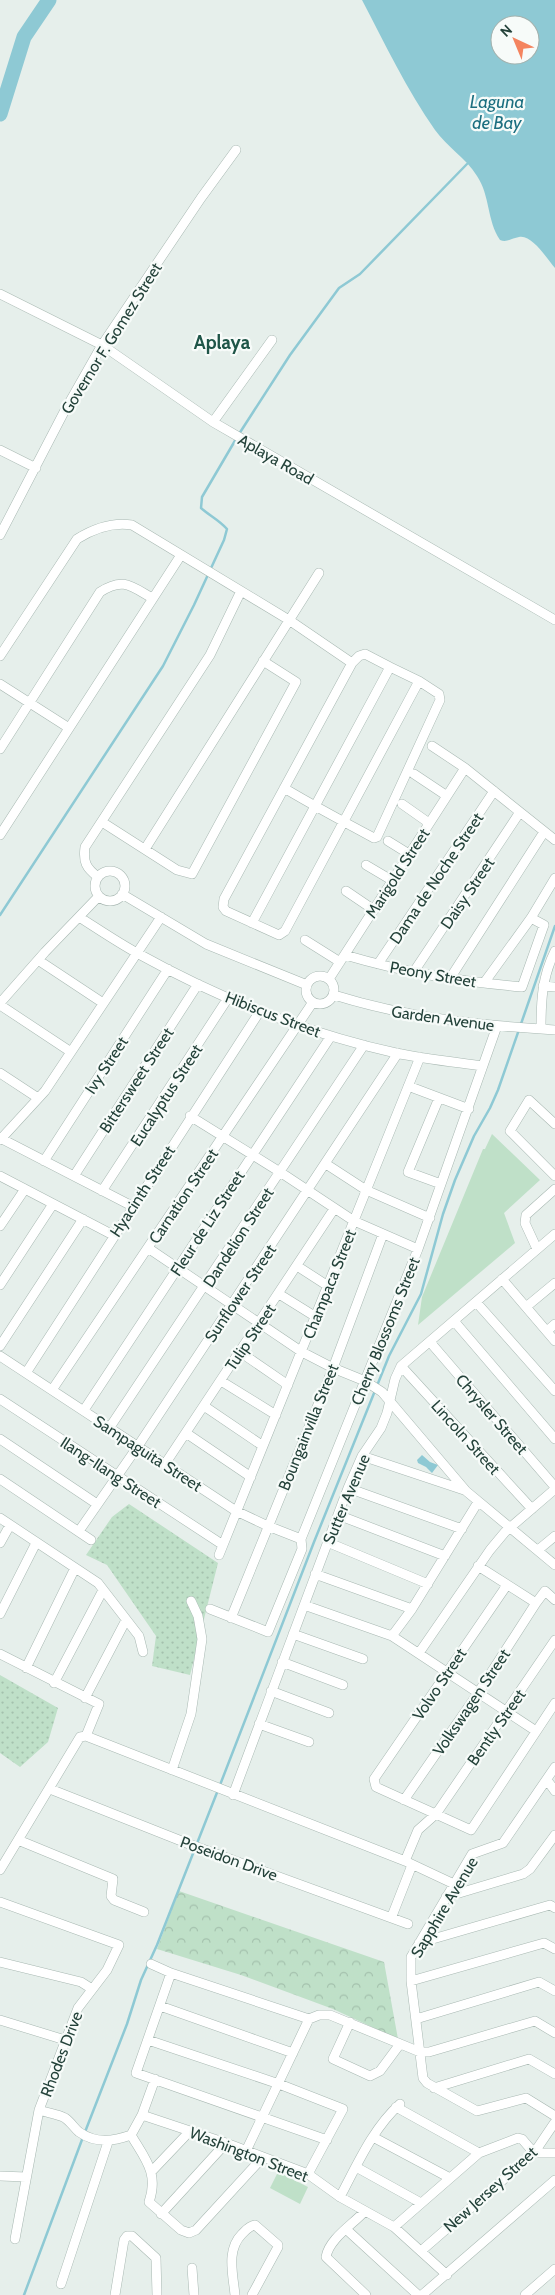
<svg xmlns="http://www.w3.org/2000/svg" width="555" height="2295" viewBox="0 0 555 2295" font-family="Cabin,sans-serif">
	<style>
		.grass { fill: url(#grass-dots) }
		.forest { fill: url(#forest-crowns) }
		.park { fill: #bfe0c8 }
		.water { fill: #8ec9d4; fill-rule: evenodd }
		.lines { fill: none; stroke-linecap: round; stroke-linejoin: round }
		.stream { stroke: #8ec9d4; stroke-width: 2.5 }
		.river { stroke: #8ec9d4; stroke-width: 15 }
		.minor-casing { stroke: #a8b8b2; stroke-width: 10 }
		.minor { stroke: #fff; stroke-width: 9 }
		.labels { text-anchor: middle; stroke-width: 4.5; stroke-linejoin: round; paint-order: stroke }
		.street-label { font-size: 16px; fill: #24423a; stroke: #f7fbf9 }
		.water-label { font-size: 18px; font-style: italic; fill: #1c6f80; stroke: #f7fbf9 }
		.quarter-label { font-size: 19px; font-weight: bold; fill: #1f5548; stroke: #f7fbf9 }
	</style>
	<defs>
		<pattern id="grass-dots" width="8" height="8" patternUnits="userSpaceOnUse" patternTransform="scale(1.25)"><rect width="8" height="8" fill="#bfe0c8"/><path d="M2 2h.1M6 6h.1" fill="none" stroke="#a4c1ad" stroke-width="1.8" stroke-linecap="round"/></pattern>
		<pattern id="forest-crowns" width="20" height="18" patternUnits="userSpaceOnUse" patternTransform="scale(1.25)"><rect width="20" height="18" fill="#bfe0c8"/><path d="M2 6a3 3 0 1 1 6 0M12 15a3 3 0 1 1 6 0" fill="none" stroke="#a4c1ad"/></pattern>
	</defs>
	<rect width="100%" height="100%" fill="#e6efeb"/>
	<path class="grass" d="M129,1504L218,1563L190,1675L152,1666L156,1636L107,1565L86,1555L112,1517Z
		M0,1675L58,1708L48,1742L20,1767L0,1753Z"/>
	<path class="forest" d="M179,1891L384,1962L398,2039L333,2009L241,1975L157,1949Z"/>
	<path class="park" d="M492,1134L540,1180L504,1213L515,1243L418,1325L422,1297L483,1149H485Z
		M278,2172L308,2187L300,2204L270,2188Z"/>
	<path class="water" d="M362,0H555V268C547,259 532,234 519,237C512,238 507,243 500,240C487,221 490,195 477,176C466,158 447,147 435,130C407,90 385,44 362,0ZM500,25H530V55H500Z
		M422,1455L430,1462L438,1465L432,1473L426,1467L418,1463L417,1460Z"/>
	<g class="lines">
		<path class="stream" d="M239,434L290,355L339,288L360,274L467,164
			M0,915L163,666L194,605L224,540L227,529C219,520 210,516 201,508L202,497L236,439
			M220,1785L314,1542L389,1356L421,1294L443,1214L455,1180L474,1136L490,1108L498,1090L555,926
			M85,2132L127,2024L141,1980L157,1945L218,1790
			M24,2295L83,2137"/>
		<path class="river" d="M0,114L24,37L49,0"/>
		<g class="minor-casing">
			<path id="minor" d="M0,294L102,345L213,422L555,620
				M213,422L272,340
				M0,450L36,468
				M0,535L64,412L102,345L201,198L236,150
				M0,656L77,539C93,529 113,522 132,525L289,620L352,663L224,899L223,907L226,911L279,935L285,931L419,681L439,694L440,700L377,837L374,838C344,822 314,806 284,788
				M352,663L359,656L365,654L390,667
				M0,684L69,728
				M432,746L465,768L555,840
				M0,749L100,592C123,577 131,586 152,598
				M414,774L447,796
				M402,804L429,823
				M102,822L177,870L192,874L296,682L263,661
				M0,835L181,555
				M388,841L409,854
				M145,849L319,573
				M366,865L393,881
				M95 886a15 15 0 1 1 30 0a15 15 0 1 1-30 0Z
				M98,877C86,868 83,862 85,847L210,655L241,591
				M346,891L374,910
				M122,894L206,944L307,985
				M79,917C98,929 117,942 137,953C218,998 305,1033 396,1053C424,1059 454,1062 483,1066
				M252,923L390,667L419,681
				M305,940L340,962
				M345,955C406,973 458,981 522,987L544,925L531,918
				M38,960L103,1003
				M378,964L494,791
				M413,973L520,812
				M306 990a14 14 0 1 1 28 0a14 14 0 1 1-28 0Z
				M329,979L465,768
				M449,980L544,832
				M484,983L531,918L555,878
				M543,986L555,987
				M334,995C408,1018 478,1025 555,1030
				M0,1003L45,952L99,896
				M0,1005L71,1052
				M541,1029C541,1001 542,977 555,951
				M0,1073L38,1098
				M408,1086L469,1109
				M439,1098L408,1172L441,1184
				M190,1116L280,1172L354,1221L418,1249
				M555,1124L529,1100L510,1131L555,1176
				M0,1138L132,1206
				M0,1140L45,1091L161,917
				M44,1161L168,969
				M326,1164L366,1190L430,1218
				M0,1176L113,1235
				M74,1176L198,984
				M102,1191L228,998
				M0,1226L25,1189
				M148,1248L302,1352L333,1368L365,1381L382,1392L466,1491L555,1565
				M537,1249L525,1223L526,1215L555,1189
				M297,1266L328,1286
				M502,1279L555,1341
				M0,1285L53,1204
				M279,1294L316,1317
				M476,1302L555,1391
				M526,1307L555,1283
				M454,1321L555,1439
				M547,1331L555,1324
				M430,1342L555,1487
				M0,1346L83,1219
				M240,1352L288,1385
				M0,1356L236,1511L268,1526L301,1539
				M401,1366L532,1509
				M26,1373L260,1011
				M221,1381L276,1415
				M52,1390L313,1002
				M0,1399L223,1545
				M204,1406L263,1446
				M84,1410L331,1036
				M110,1427L364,1045
				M186,1433L251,1477
				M0,1439L97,1504
				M362,1456L464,1490
				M165,1464L334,1209
				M0,1479L91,1540
				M348,1488L462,1529
				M338,1515L445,1556
				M0,1518L98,1583L139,1636L143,1652
				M79,1531L138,1446L398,1053
				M327,1542L428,1584
				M0,1543L10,1525
				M538,1550L555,1536
				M219,1555L420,1057
				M478,1566L536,1603
				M315,1574L412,1609
				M507,1585L374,1779L376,1787L471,1830L555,1703
				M304,1605L392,1636L536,1731
				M210,1609L268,1632L302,1549L301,1539L418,1249L497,1026
				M0,1614L36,1543
				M231,1618L333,1368L383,1234
				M293,1634L363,1659
				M392,1636L412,1609L478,1502
				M419,1653L490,1550L505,1532L555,1489
				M0,1654L99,1704L86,1736
				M282,1662L343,1685
				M26,1668L75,1568
				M54,1683L103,1590
				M271,1691L329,1713
				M85,1698L126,1620
				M259,1724L309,1742
				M86,1736L405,1861L454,1884
				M555,1767L503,1843L472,1854L411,1957V1981L423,2078L427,2083L477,2111L526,2098L555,2116
				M172,1770L191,1714L202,1639L198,1616L191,1601
				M547,1780L555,1791
				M50,1789L189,1844L408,1924
				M233,1795L348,1488L362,1456L381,1428L387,1413L395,1379L401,1366L555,1234
				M404,1800L478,1693L536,1603L545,1591L555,1600
				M18,1840L113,1879L111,1896L114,1900L144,1912
				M405,1861L418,1830L436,1814L555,1640
				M0,1870L80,1737L86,1736
				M446,1897L523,1874L530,1869L555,1835
				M0,1902L119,1945L107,1970L78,2008L39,2110L15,2239
				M392,1916L412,1865
				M419,1943L550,1905L555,1908
				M0,1962L81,1982L92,1989
				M151,1964L171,1973L309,2019
				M171,1973L136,2073L327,2140
				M411,1981L544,1943L555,1949
				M160,2006L293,2053
				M309,2019L319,2015H330L420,2052H429L535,2021L555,2033
				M416,2019L539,1982L555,1991
				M0,2020L65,2040
				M350,2022L333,2059L370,2076L380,2071L400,2044
				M148,2040L279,2084L343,2109L308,2174
				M434,2088L529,2059L555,2074
				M396,2107L479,2153
				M39,2110C48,2113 58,2114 65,2118C71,2122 74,2128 79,2132C96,2144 114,2141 131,2135L142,2115L155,2079
				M142,2115L226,2143L308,2174L340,2197L394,2227L447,2275
				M131,2135C145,2159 159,2173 149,2202L181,2230L189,2233L196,2230L263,2157
				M373,2137L450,2178
				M246,2151L309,2019
				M356,2167L421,2203
				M152,2171L190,2131
				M0,2176L26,2177
				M340,2197C357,2165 373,2128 400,2104
				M364,2212C352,2225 329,2239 326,2257L366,2295
				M161,2214L226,2143
				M394,2227L479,2153L518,2138L522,2139L534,2153H555
				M347,2230L418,2295
				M421,2251L534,2153L555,2122
				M192,2268L194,2295
				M61,2284L108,2142
				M115,2295L124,2240L127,2236H132L156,2258L157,2295
				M235,2295C233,2274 226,2250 242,2234C246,2230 249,2226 255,2225L278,2245V2247L252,2295
				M422,2295L555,2180
				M525,2295L555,2269"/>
		</g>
		<use href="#minor" class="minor"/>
	</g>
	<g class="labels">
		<g class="street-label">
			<text transform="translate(111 338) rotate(-58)" y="6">Governor F. Gomez Street</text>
			<text transform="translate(276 459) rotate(30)" y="6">Aplaya Road</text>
			<text transform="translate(397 873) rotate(-57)" y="6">Marigold Street</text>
			<text transform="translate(436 878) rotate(-56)" y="6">Dama de Noche Street</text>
			<text transform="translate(467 893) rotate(-56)" y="6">Daisy Street</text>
			<text transform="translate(433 974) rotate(10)" y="6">Peony Street</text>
			<text transform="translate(273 1014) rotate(21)" y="6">Hibiscus Street</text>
			<text transform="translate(443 1018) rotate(8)" y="6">Garden Avenue</text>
			<text transform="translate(106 1065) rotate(-57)" y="6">Ivy Street</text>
			<text transform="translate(136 1080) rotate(-57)" y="6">Bittersweet Street</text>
			<text transform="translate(166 1095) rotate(-57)" y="6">Eucalyptus Street</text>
			<text transform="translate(142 1191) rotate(-57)" y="6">Hyacinth Street</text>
			<text transform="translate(183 1196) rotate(-56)" y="6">Carnation Street</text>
			<text transform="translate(207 1223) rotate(-57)" y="6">Fleur de Liz Street</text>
			<text transform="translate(238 1237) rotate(-57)" y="6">Dandelion Street</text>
			<text transform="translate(329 1284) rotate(-68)" y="6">Champaca Street</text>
			<text transform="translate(240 1293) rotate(-56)" y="6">Sunflower Street</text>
			<text transform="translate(385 1331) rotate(-68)" y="6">Cherry Blossoms Street</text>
			<text transform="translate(250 1337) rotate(-56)" y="6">Tulip Street</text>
			<text transform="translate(492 1414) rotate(49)" y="6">Chrysler Street</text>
			<text transform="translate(308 1427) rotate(-68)" y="6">Boungainvilla Street</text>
			<text transform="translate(466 1437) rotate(48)" y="6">Lincoln Street</text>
			<text transform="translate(148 1453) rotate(33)" y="6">Sampaguita Street</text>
			<text transform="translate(111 1472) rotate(33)" y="6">Ilang-Ilang Street</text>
			<text transform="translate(346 1499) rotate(-67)" y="6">Sutter Avenue</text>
			<text transform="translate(439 1684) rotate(-56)" y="6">Volvo Street</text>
			<text transform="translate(471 1702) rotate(-56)" y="6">Volkswagen Street</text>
			<text transform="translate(496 1727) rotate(-55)" y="6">Bently Street</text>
			<text transform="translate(229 1858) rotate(20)" y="6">Poseidon Drive</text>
			<text transform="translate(444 1907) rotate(-59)" y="6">Sapphire Avenue</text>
			<text transform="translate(61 2054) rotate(-69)" y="6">Rhodes Drive</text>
			<text transform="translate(249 2154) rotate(21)" y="6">Washington Street</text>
			<text transform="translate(490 2189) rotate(-42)" y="6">New Jersey Street</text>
		</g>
		<g class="water-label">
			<text x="497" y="108">Laguna<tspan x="497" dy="21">de Bay</tspan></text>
		</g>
		<g class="quarter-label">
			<text x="222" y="349">Aplaya</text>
		</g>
	</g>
	<g transform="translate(515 40) rotate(316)"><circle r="24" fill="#f7fbf9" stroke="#a3b1ad"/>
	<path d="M0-4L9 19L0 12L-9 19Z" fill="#f4845f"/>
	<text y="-8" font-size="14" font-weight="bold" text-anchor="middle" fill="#24423a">N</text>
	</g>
</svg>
